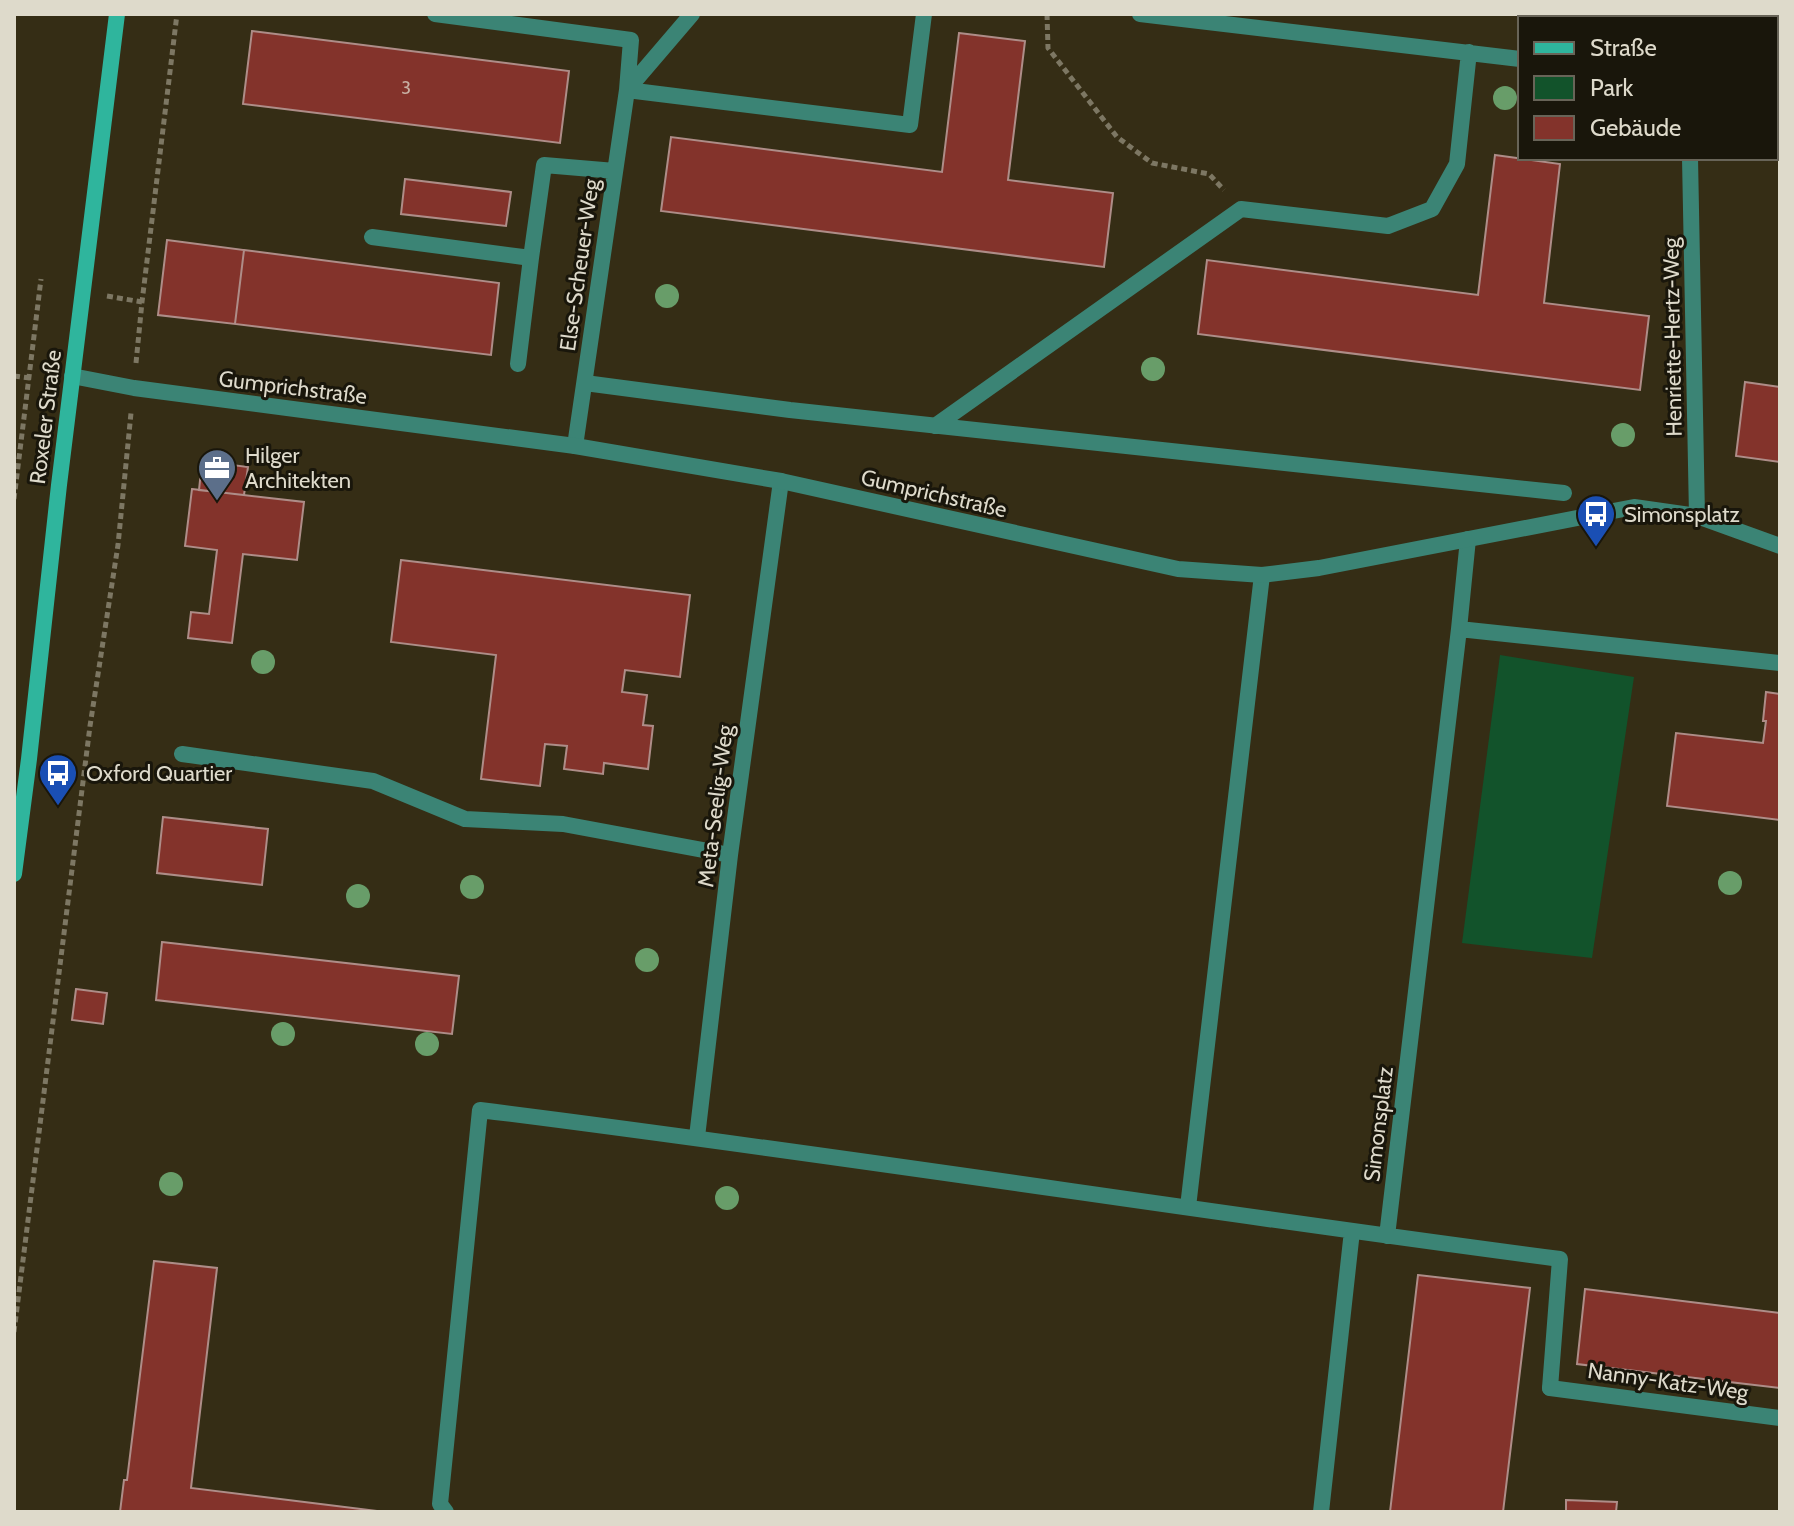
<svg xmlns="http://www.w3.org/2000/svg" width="1794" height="1526" viewBox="0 0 1794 1526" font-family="Cabin,sans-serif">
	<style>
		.green { fill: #12532b }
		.building { fill: #83332b; stroke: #ae8d88; stroke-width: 2 }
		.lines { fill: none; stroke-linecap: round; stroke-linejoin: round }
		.path { stroke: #7d7763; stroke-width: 5; stroke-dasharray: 6 4; stroke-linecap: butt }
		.service { stroke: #3b8475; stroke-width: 16 }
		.minor { stroke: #3b8475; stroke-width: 16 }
		.secondary { stroke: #2fb59d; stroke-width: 16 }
		.tree { fill: #689d69 }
		.labels { text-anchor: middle; stroke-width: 6; stroke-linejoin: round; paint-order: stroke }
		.number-label { font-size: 18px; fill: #c7b0a3 }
		.street-label { font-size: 22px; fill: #dedacb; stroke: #19160b }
		.poi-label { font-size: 22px; fill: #dedacb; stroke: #19160b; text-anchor: start }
	</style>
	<rect width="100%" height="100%" fill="#352d15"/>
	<path class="green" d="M1500,655L1634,677L1592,958L1462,943Z"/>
	<path class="building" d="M1714,14H1780V36L1776,35V18H1713Z
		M252,31L569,71L560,143L243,104Z
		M959,33L1025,41L1008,180L1113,193L1104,267L661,211L671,137L942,172Z
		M1495,155L1560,164L1544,303L1649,316L1640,390L1198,334L1207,260L1478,295Z
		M405,179L511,192L506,226L401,214Z
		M167,240L244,250L235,324L158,315Z
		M244,250L499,283L491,355L235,324Z
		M1745,382L1780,387V462L1736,456Z
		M202,461L248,467L244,495L199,490Z
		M192,489L304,502L297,560L243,554L232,643L188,638L191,612L209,614L217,550L185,546Z
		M401,560L690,595L680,677L625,670L622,692L647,695L643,725L653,726L648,769L604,763L603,774L564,769L567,746L545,744L540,786L481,779L496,655L391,642Z
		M1766,692L1780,694V820L1667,806L1676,733L1763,743L1766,721H1763Z
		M163,817L268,829L262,885L157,873Z
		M162,942L459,976L452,1034L156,1000Z
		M76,989L107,993L103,1024L72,1020Z
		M154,1261L217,1268L191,1488L385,1512H120L124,1480H127Z
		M1418,1275L1530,1288L1503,1512H1390Z
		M1585,1289L1780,1313V1388L1577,1364Z
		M1566,1500L1617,1502L1616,1512H1623H1566Z"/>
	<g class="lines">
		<path class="path" d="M1047,14L1048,48L1117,137L1152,163L1209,174L1224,190
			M107,296L142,302
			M136,363L142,302L177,14
			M14,376L30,378
			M14,499L41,279
			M14,1332L90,726L118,545L131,413"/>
		<path class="service" d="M435,14L631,40L627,90L910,125L924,14
			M1140,14L1520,59
			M372,237L531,258L544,165L615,171
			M518,364L531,258
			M585,383L790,410L1564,493
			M935,426L1241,209L1388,226L1432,209L1457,164L1469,52
			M575,446L627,90L692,14
			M1459,629L1780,663
			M182,754L373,781L465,819L563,824L730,855
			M697,1137L730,855L781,481
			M1188,1207L1262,575
			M1387,1236L1459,629L1468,539
			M446,1512L440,1504L480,1110C841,1155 1200,1212 1560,1259L1550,1388
			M1321,1512L1352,1231"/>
		<path class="minor" d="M1686,18V14
			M1776,91L1780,92
			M1690,158L1697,516
			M72,376L134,388L575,446L781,481L1178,569L1262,575L1319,568L1634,507L1697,516L1780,546
			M1550,1388L1780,1418"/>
		<path class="secondary" d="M14,874L29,759L59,485L117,14"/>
	</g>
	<g class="tree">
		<circle cx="1505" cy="98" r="12"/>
		<circle cx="667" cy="296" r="12"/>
		<circle cx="1153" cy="369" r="12"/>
		<circle cx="1623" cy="435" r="12"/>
		<circle cx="263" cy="662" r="12"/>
		<circle cx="1730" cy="883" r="12"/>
		<circle cx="472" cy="887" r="12"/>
		<circle cx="358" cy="896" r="12"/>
		<circle cx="647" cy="960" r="12"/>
		<circle cx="283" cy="1034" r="12"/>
		<circle cx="427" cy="1044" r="12"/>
		<circle cx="171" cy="1184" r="12"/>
		<circle cx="727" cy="1198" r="12"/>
	</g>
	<defs>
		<g id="office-pin" transform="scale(2)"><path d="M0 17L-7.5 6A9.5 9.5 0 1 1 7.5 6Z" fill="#5c6f8a" stroke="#19160b"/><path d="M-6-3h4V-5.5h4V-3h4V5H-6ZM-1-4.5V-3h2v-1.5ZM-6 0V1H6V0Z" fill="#fff"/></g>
		<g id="bus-pin" transform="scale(2)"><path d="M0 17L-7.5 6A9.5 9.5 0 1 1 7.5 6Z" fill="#1a4fb4" stroke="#19160b"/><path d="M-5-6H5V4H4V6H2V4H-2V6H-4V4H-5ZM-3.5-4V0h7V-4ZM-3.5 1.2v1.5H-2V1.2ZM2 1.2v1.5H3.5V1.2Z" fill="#fff"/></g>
	</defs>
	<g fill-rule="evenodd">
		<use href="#office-pin" x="217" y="468"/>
		<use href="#bus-pin" x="1596" y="514"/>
		<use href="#bus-pin" x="58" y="773"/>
	</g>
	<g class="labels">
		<g class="number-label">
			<text x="406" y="94">3</text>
		</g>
		<g class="street-label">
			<text transform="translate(579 265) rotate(-82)" y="8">Else-Scheuer-Weg</text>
			<text transform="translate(1672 337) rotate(-91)" y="8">Henriette-Hertz-Weg</text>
			<text transform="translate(293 387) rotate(7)" y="8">Gumprichstraße</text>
			<text transform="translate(45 417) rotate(-83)" y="8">Roxeler Straße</text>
			<text transform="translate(934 493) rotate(13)" y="8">Gumprichstraße</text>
			<text transform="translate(715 806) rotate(-83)" y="8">Meta-Seelig-Weg</text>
			<text transform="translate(1378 1124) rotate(-83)" y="8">Simonsplatz</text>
			<text transform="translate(1668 1381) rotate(8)" y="8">Nanny-Katz-Weg</text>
		</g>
		<g class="poi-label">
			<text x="245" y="463">Hilger<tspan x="245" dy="25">Architekten</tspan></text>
			<text x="1624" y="522">Simonsplatz</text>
			<text x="86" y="781">Oxford Quartier</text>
		</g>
	</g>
	<rect width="1794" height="1526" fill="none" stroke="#dedacb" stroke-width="32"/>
	<rect x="1518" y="16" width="260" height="144" fill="#19160b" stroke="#686458" stroke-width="2"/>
	<rect x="1534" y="42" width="40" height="12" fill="#2fb59d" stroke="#686458" stroke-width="2"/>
	<text x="1590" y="56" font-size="24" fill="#dedacb">Straße</text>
	<rect x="1534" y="76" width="40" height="24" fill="#12532b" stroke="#686458" stroke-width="2"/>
	<text x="1590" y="96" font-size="24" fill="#dedacb">Park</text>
	<rect x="1534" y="116" width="40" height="24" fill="#83332b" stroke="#686458" stroke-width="2"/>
	<text x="1590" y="136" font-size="24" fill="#dedacb">Gebäude</text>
</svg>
